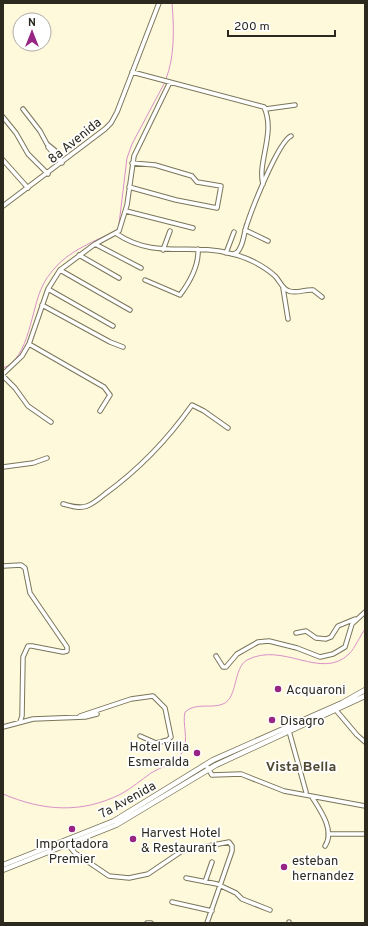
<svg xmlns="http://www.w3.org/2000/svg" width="368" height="926" viewBox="0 0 368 926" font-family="Overpass,sans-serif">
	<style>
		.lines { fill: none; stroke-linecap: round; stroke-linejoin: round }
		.stream { stroke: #da90c9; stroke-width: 1 }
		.minor-casing { stroke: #7a765b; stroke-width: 5.5 }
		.major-casing { stroke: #7a765b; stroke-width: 6 }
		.minor { stroke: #fff; stroke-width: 3.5 }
		.major { stroke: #fff; stroke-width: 4.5 }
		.poi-dot { fill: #962583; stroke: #fff; stroke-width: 1.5 }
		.labels { text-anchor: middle; stroke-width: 3.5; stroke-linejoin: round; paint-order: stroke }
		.street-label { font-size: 13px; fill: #2c2a1f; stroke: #fff }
		.poi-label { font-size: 13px; fill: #2c2a1f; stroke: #fff; text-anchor: start }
		.neighbourhood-label { font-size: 14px; font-weight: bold; fill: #4d482f; stroke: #fff }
	</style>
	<rect width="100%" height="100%" fill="#fff9db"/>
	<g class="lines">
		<path class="stream" d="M166,79C175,56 174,28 172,3
			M119,224L127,158L132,144L165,82
			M3,368C30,359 31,307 43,285C45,280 49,275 53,270C69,250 96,241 117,230
			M3,794C43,811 81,814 121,794C132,788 141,780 151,773C161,767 178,762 183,751C189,739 182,724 185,712C196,702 211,709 223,704C238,698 233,668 247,660C283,641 321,681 349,654C355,648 360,636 365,629"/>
		<g class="minor-casing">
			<path id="minor" d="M132,72L264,107L266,109L295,105
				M23,109L40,131L47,144L58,153L62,163
				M3,117L16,133L28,154L48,174
				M48,147L60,161
				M3,160L28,188
				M263,184C257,162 276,133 264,107
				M129,187L176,200L217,208L221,186L197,182L192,176L155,165L132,163
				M3,206L105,129L111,123L117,112L159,3
				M126,211L193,228
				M245,230L268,241
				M117,234C156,260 191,242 232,254C247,257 264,266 275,276C280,281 282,289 289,291C297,294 305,289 313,290L322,297
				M95,244L141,268
				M163,250L170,231
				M226,253L234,232
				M233,254C237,253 238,252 240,248C244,241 244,232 247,224C252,209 278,142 291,136
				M79,255L119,278
				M60,270L130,310
				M145,280L180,295C189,283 199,265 198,249
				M283,288L288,319
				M48,289L113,326
				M42,305L110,342L123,347
				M29,344L104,387L110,395L100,411
				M3,374L22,356L29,344L48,289L60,270L95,244L119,231L127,205L134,156L170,82
				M3,376L15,388L28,406L51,422
				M3,467L33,463L47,458
				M63,504C71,506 79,509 87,506C93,504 99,499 105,494C138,470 168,439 192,405L204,411L228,428
				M3,566L21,565L25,568L30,593L67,647V651L63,652L32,646H28L23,657L22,716L20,722
				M296,633L306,631L316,638L326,639L331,637L338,626L355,619
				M216,656L223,667H226L237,654L258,642L269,641L297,648L320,657L333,654L345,647L352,624L365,612
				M335,709L357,735L365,742
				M80,716L131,699L153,696L165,708L171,737L168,740L156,743L140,736
				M3,727L33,719L85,717L97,714
				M289,731L306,792
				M206,765L212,775L241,774L284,791L365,806
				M312,797C321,811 335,831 325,846
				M328,834H365
				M68,845L75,853L109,876L129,878L148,874L182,851L229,842L232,846V851L207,923
				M186,878L217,884L236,893L242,899L270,910
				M205,882L212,862
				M172,902L212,911
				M147,923H151
				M289,923V922"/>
		</g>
		<g class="major-casing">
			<path id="major" d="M3,865L114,821L213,760L342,703L365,690
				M3,870L116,825L216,765L365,696"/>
		</g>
		<use href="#minor" class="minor"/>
		<use href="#major" class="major"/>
	</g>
	<g class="poi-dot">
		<circle cx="278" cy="689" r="4"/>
		<circle cx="272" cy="720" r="4"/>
		<circle cx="197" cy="753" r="4"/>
		<circle cx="72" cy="829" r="4"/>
		<circle cx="133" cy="839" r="4"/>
		<circle cx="284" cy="867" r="4"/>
	</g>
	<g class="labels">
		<g class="street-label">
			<text transform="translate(74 140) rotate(-39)" y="5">8a Avenida</text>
			<text transform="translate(127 799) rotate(-29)" y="5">7a Avenida</text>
		</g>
		<g class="poi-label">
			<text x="286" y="694">Acquaroni</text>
			<text x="280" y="725">Disagro</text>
			<text x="189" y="751" text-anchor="end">Hotel Villa<tspan x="189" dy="15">Esmeralda</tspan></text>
			<text x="141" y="837">Harvest Hotel<tspan x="141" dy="15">&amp; Restaurant</tspan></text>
			<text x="72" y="848" text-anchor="middle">Importadora<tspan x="72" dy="15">Premier</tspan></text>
			<text x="292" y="865">esteban<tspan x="292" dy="15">hernandez</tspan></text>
		</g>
		<g class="neighbourhood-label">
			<text x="301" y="771">Vista Bella</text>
		</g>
	</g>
	<rect width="368" height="926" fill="none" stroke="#2c2a1f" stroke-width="8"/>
	<g transform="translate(32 32)"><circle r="19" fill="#ffffff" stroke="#abaaa5"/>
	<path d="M0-3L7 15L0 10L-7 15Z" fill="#962583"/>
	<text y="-6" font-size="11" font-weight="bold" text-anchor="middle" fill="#2c2a1f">N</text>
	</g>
	<path d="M228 30v6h107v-6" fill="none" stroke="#2c2a1f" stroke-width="2"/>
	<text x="234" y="30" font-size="12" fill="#2c2a1f" stroke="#ffffff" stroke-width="3" paint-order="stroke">200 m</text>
</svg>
